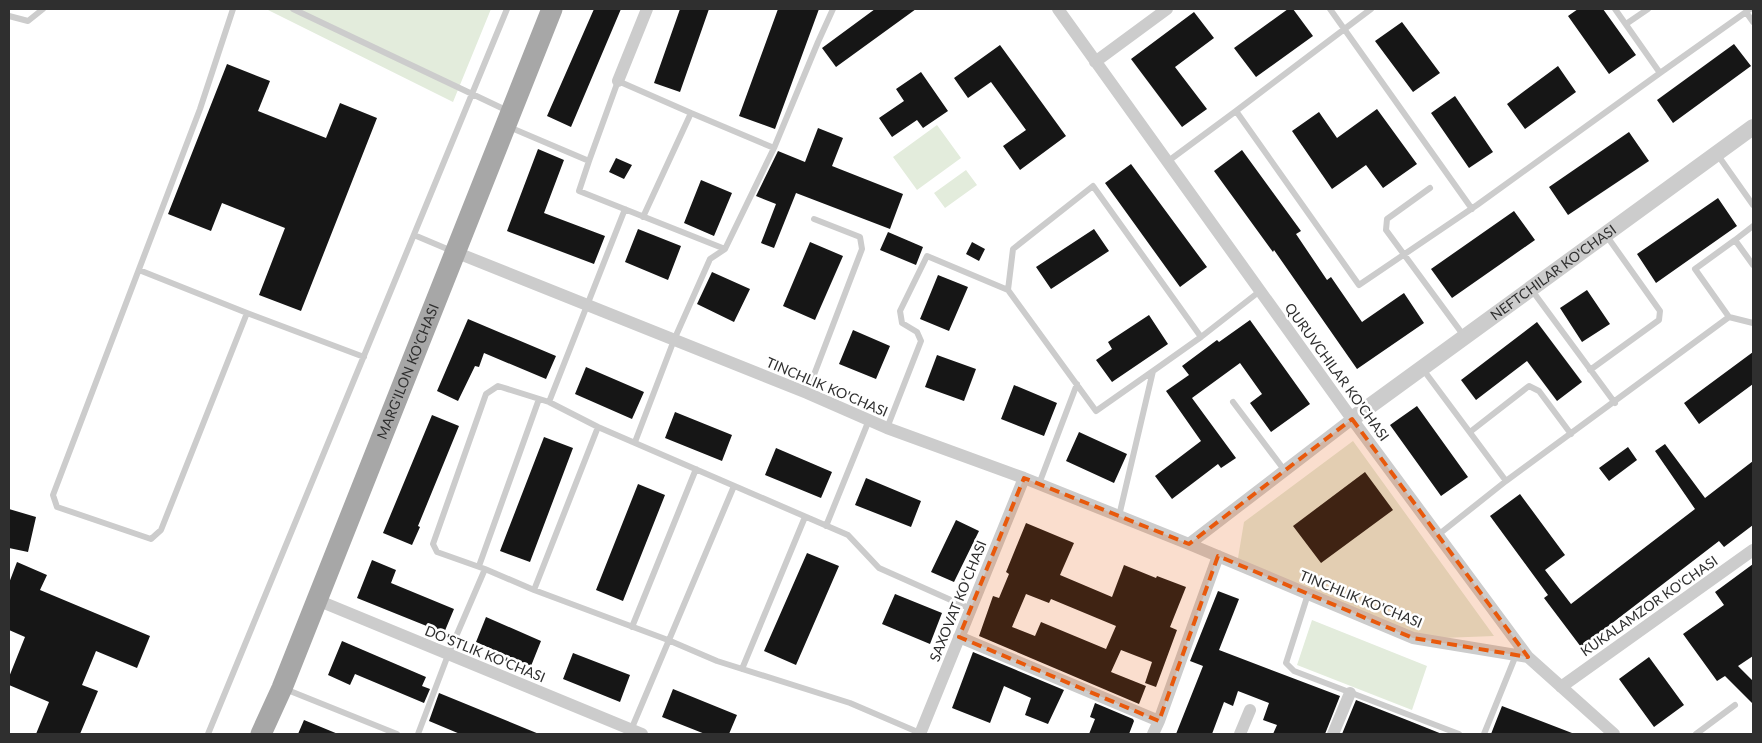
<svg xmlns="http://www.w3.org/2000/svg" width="1762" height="743" viewBox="0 0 1762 743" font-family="Lato,sans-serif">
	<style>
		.green { fill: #e3ecdc }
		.building { fill: #161616; fill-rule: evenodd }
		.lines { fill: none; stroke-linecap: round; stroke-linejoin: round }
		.service { stroke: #ccc; stroke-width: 6 }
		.minor { stroke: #ccc; stroke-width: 12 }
		.tertiary { stroke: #ccc; stroke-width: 16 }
		.primary { stroke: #a7a7a7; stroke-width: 21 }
		.marked { fill: #e8590c; fill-opacity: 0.2; stroke: #e8590c; stroke-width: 4; stroke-dasharray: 10 6; stroke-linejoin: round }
		.labels { text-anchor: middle; stroke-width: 5; stroke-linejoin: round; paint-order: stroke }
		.street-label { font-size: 14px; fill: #2f2f2f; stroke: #fff }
	</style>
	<rect width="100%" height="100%" fill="#fff"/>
	<path class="green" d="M266,9H491L453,102Z
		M937,125L961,158L917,190L893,157Z
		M966,170L977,185L945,208L934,193Z
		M1353,441L1494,636L1416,639L1237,564L1244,522Z
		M1312,620L1427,666L1412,710L1297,665Z"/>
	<path class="building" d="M594,9H621L571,127L547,116Z
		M680,9H709L680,92L654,83Z
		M778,9H819L775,129L739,116Z
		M875,9H916L836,67L822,48Z
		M1288,9H1293L1313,36L1256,77L1234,48Z
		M1578,9H1603L1636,55L1609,74L1568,16Z
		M1194,12L1214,38L1175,67L1207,109L1182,127L1131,59Z
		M1402,22L1440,73L1413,92L1375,41Z
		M1734,44L1751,66L1673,123L1657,100Z
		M1000,45L1066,136L1020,170L1003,146L1026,130L991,82L968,98L954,78Z
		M227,64L270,81L258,111L326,138L340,103L377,118L301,311L259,295L285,228L222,203L211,231L168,214Z
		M1558,66L1576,92L1525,129L1507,104Z
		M921,72L948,111L923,128L917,120L892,137L879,118L904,101L896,89Z
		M1455,96L1493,152L1469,168L1431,113Z
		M1377,109L1417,164L1383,188L1366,165L1332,189L1292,131L1319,112L1337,138Z
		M818,128L843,138L832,166L903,194L890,229L796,193L774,248L761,243L776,204L756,196L778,151L805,162Z
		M1629,132L1649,161L1568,215L1549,187Z
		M538,149L564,160L544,213L605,236L594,264L507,231Z
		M1242,150L1301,231L1296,234L1327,280L1331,277L1362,322L1404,293L1424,323L1357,369L1274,250L1273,252L1214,171Z
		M616,158L632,165L624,179L609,172Z
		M1131,164L1207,267L1180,287L1105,183Z
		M701,180L732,193L714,236L684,223Z
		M1718,198L1737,226L1656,283L1637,254Z
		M1514,211L1535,240L1452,298L1431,269Z
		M638,229L681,246L668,280L625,262Z
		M1094,229L1109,251L1051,289L1036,267Z
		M888,232L923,247L916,265L880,250Z
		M810,242L843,256L815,320L783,306Z
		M972,242L985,249L979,261L966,254Z
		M712,272L750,289L734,322L697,304Z
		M938,275L968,287L949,331L920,319Z
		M1587,290L1610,324L1582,342L1560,308Z
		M1149,315L1168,344L1112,382L1096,360L1112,349L1108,342Z
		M468,319L556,356L546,379L484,353L479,367L475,366L458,401L437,391Z
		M1250,320L1310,404L1271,432L1250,403L1262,394L1240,363L1192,398L1236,458L1221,468L1218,464L1172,499L1155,476L1201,441L1166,391L1189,375L1182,366L1217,340L1219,342Z
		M1537,322L1582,382L1557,401L1527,361L1476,400L1461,380Z
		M853,330L890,346L876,379L839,364Z
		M1753,352V384L1699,424L1684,403Z
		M937,355L976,369L964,401L925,387Z
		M586,367L644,392L632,419L575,394Z
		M1014,385L1057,403L1044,436L1001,419Z
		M1417,406L1468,477L1441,496L1390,425Z
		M675,412L732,435L722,461L665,438Z
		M432,415L459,426L418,526L420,527L412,545L383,533Z
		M1079,432L1127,454L1114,483L1066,461Z
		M544,437L573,448L530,562L500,551Z
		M1665,444L1705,498L1753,461V525L1724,547L1719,541L1581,647L1544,598L1548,595L1490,516L1520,494L1565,555L1545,570L1571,604L1695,509L1655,451Z
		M1628,447L1637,460L1609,481L1599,468Z
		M776,448L832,472L821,498L765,475Z
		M1365,472L1393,510L1321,563L1293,526Z
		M866,478L921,501L911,527L855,505Z
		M638,484L665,495L623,601L596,590Z
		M9,509L36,517L28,552L9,548Z
		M956,520L979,531L954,582L931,572Z
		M1026,523L1074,543L1060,575L1112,597L1124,565L1156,578L1157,576L1186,587L1170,627L1177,630L1156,687L1145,683L1152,662L1121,650L1111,672L1146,686L1139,704L979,636L993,596L999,598L1009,574L1006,572ZM1026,594L1049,603L1051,599L1116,626L1106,649L1041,622L1035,636L1012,627Z
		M807,553L839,566L796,665L764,651Z
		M372,560L396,570L391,583L454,609L444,633L357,598Z
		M17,562L47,575L40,590L150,636L137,668L96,651L82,685L98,691L80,734H36L49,702L9,685V677L25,637L9,630V583Z
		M1753,564V656L1738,666L1753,681V704L1725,676L1717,681L1683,634L1724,605L1715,592Z
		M1218,591L1239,599L1219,650L1340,696L1325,734H1273L1277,725L1263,720L1269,703L1238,691L1233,706L1224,702L1212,734H1176L1203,666L1190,661Z
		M895,594L942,613L930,644L882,624Z
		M486,617L541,641L531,666L476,642Z
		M342,641L426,677L422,686L430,689L424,703L355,674L350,685L328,675Z
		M973,652L1064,690L1048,724L1025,715L1031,698L1004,686L990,723L952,708Z
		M573,653L630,675L620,702L563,679Z
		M1649,657L1684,705L1654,727L1619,679Z
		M673,689L737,715L729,734H705L662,717Z
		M439,693L539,734H460L429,721Z
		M1356,700L1407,720L1442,734H1342Z
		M1095,703L1133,719L1134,721L1129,734H1089L1095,719L1090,717Z
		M1502,706L1572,733V734H1491Z
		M304,720L338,734H298Z"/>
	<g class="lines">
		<path class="service" d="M233,9L200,109L53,495L57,507L151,539L161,530L247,313
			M293,9L508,111
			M1330,9L1472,209
			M1371,9L1236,111L1359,285L1477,205L1660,73
			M1615,9L1660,73L1746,12
			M1750,9L1746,12L1753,22
			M9,16L28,21L43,9
			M1626,24L1648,9
			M691,113L774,148
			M509,127L589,161L618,81L691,113L643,217
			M1717,154L1753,205
			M589,161L579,191L725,249
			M1167,162L1236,111
			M1430,188L1387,219L1386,230L1464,336
			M1753,226L1735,240L1753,265
			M414,235L452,251
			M139,270L247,313L364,357
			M1531,289L1615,403
			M1729,317L1695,269L1735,240
			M1422,368L1506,481
			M1590,370L1659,320L1660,311L1606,235
			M1153,371L1096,411L1008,290L1013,249L1093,186L1201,337
			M807,393L862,249L860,237L814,219
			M549,402L625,209
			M1233,402L1285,471
			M887,428L921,341L917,332L902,323L900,311L927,256L1008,290
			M1470,432L1529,386L1539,391L1571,434
			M635,442L674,340L710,259L725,249L774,148L818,42L833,9
			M1039,484L1077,384
			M1119,516L1153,371L1201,337L1260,291
			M826,526L869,420
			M1438,535L1506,481L1729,317L1753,323
			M479,566L539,399
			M534,590L598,427
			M1308,594L1286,663L1294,671L1459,734
			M632,627L696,469
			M742,669L805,517
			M285,689L397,734
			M631,730L734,486
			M920,733L850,703L717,661L668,640L534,590L485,569L437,552L433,544L486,394L498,386L549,402L598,427L848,535L879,568L971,609
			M208,734L507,9
			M418,734L448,655L485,569
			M1484,734L1516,655
			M1696,734L1735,705"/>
		<path class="minor" d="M1058,9L1352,419L1528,657L1614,734
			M1095,62L1167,9
			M618,81L647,9
			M455,252L807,393L887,428L1024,478L1189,544L1413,638L1528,657
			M1189,544L1352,419
			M317,600L642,734
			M959,637L1159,721L1153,734
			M1561,687L1753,550
			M1159,721L1218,556
			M920,734L1024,478
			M1240,734L1250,710
			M1333,734L1350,693"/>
		<path class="tertiary" id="s1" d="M1352,419L1753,127"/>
		<path class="primary" id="s2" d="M261,734L282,688L552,9"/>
	</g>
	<path class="marked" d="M1352,419L1528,657L1413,638L1218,556L1159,721L959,637L1024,478L1189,544Z"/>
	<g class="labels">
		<g class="street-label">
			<text dy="5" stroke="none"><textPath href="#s1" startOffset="249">NEFTCHILAR KO'CHASI</textPath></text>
			<text dy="5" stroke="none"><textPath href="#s2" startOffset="391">MARG'ILON KO'CHASI</textPath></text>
			<text transform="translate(1337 372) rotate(54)" y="5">QURUVCHILAR KO'CHASI</text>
			<text transform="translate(827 387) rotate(23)" y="5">TINCHLIK KO'CHASI</text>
			<text transform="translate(1361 599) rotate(22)" y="5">TINCHLIK KO'CHASI</text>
			<text transform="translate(958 601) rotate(-68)" y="5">SAXOVAT KO'CHASI</text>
			<text transform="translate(1649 606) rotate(-35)" y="5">KUKALAMZOR KO'CHASI</text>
			<text transform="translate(485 654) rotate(22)" y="5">DO'STLIK KO'CHASI</text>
		</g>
	</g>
	<rect width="1762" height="743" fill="none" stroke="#2f2f2f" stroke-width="20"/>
</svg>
